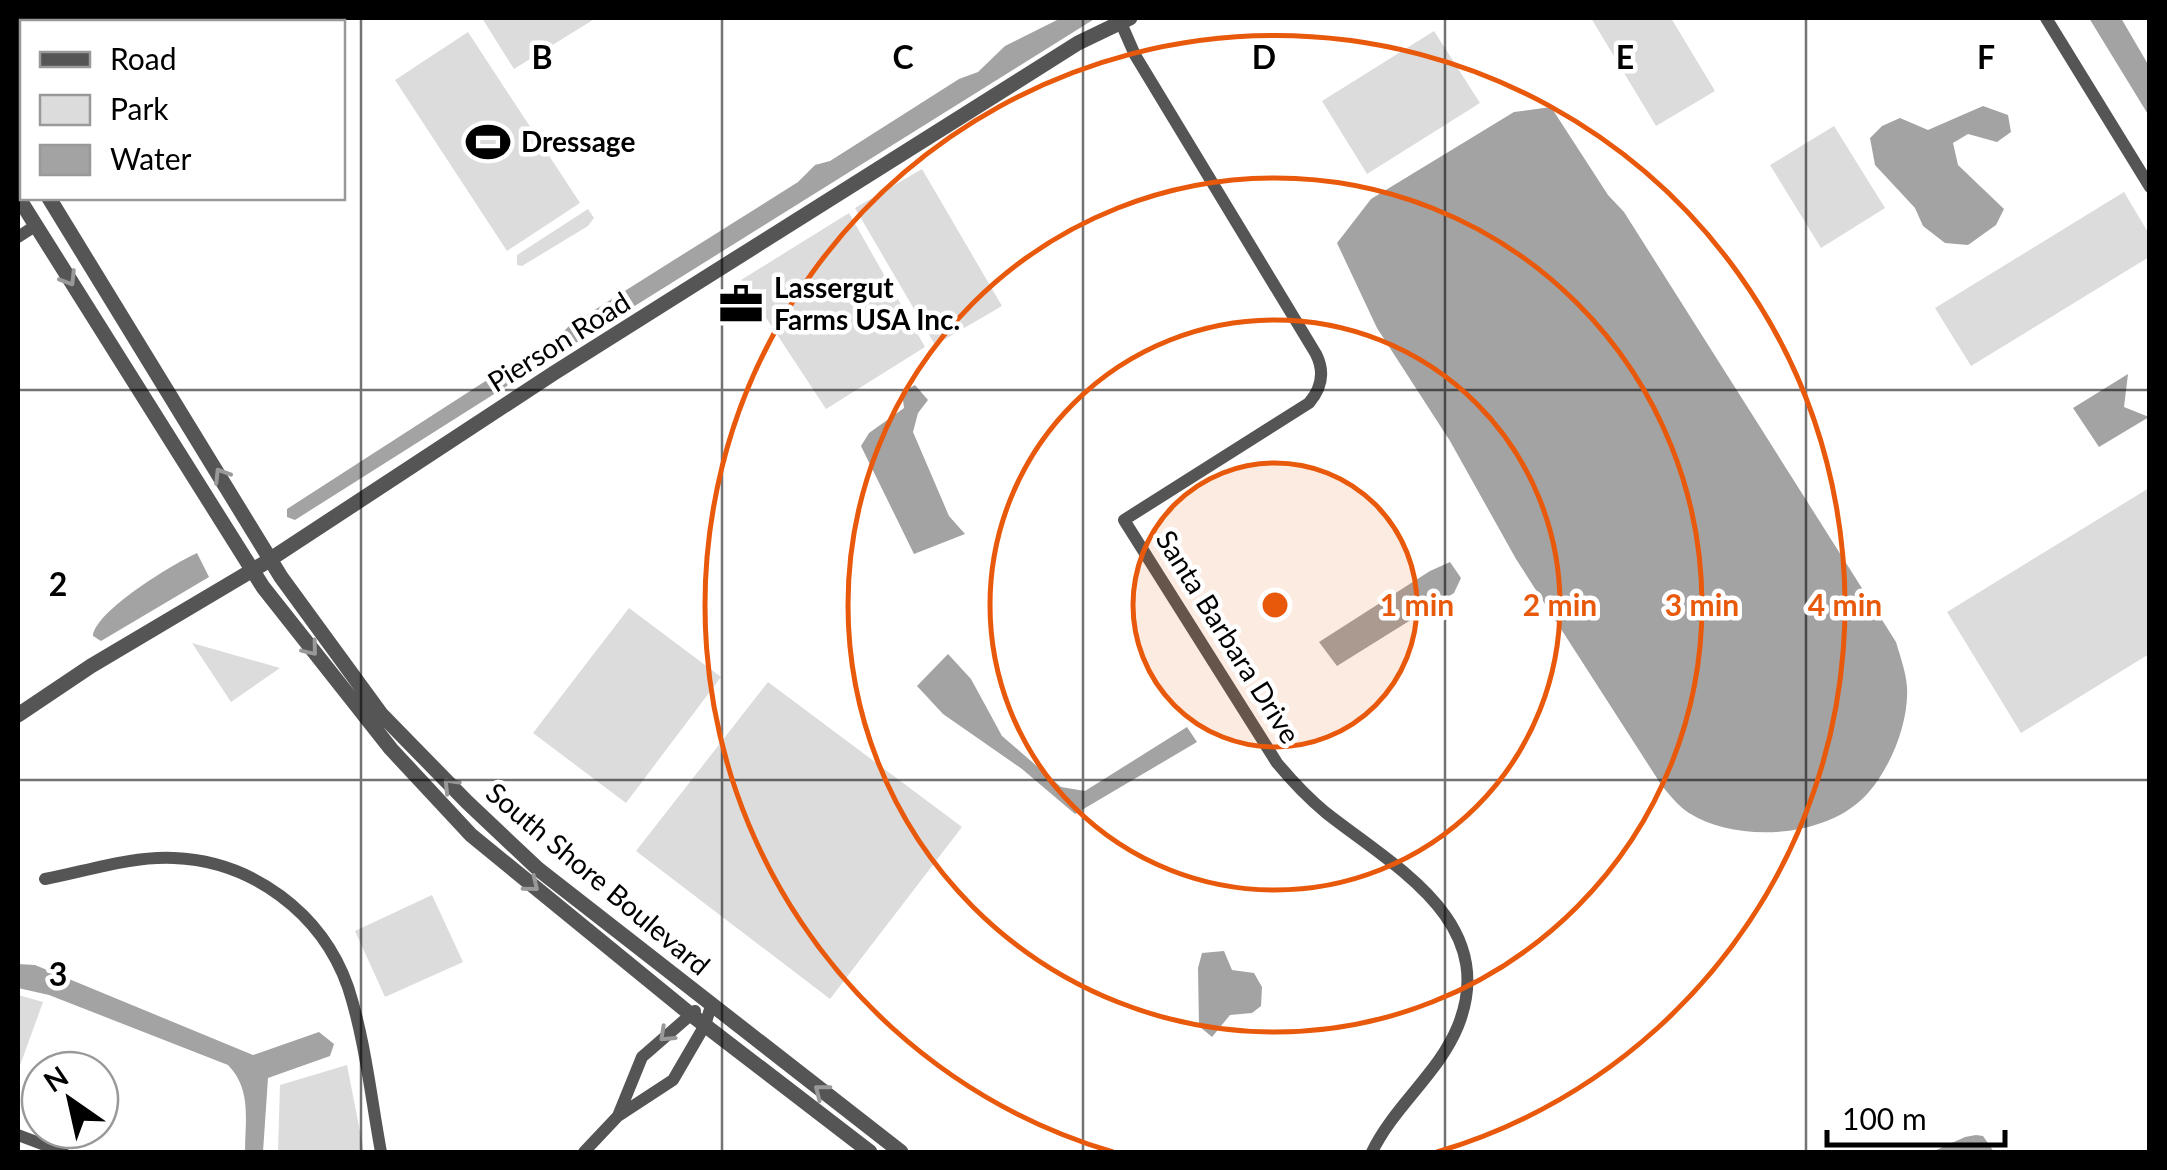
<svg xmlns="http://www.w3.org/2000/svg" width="2167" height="1170" viewBox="0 0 2167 1170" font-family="Lato,sans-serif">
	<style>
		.green { fill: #dcdcdc }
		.water { fill: #a3a3a3 }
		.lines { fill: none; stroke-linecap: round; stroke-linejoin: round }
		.minor { stroke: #555; stroke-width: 12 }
		.tertiary { stroke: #555; stroke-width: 15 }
		.oneway { stroke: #999 }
		.grid { fill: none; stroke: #000; stroke-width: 2.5; stroke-opacity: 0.55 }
		.ring { fill: none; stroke: #e8590c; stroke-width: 5 }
		.labels { text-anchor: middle; stroke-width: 9; stroke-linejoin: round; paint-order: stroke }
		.poi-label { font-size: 28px; font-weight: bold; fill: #000; stroke: #fff; text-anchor: start }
		.street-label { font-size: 28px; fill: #000; stroke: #fff }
		.grid-label { font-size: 32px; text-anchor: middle; font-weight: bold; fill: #000; stroke: #fff; stroke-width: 9; stroke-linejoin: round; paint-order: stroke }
		.centre { fill: #e8590c; stroke: #fff; stroke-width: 5 }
		.ring-label { font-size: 30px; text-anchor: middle; font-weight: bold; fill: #e8590c; stroke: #fff; stroke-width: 9; stroke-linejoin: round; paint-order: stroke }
	</style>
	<rect width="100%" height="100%" fill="#fff"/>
	<path class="green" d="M42,18H204L207,22H44Z
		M482,18H596L514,69Z
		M1591,18H1671L1715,91L1656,126Z
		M1434,31L1480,103L1367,174L1322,101Z
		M468,32L580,203L507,251L395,80Z
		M1834,126L1885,208L1821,248L1770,165Z
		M922,169L1002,306L935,345L855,208Z
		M2124,192L2149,234V257L1971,366L1935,308Z
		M588,209L594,218L588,226L522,266L517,265V255Z
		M849,213L925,347L826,409L741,280Z
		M2149,488V654L2021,733L1947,612Z
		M629,608L721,677L626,803L533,733Z
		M192,643L280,668L231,702Z
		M768,682L962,827L830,999L636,851Z
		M432,895L463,962L385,997L355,931Z
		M18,995L43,1002L18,1071Z
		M347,1065L364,1152H278L280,1085Z"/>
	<path class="water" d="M1061,18H1096L569,347L558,346L555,340L569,326L798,182L815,165L830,161L959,79L978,72L1005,46Z
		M2089,18H2121L2149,66V116Z
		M1983,106L2008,115L2011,132L1997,142L1968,134L1953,143L1958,165L2004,209L1996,225L1968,245L1945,243L1923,226L1915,208L1875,165L1870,138L1882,126L1900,118L1928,130Z
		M1551,107L1608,195L1624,212L1896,642C1900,656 1906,672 1907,687C1909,722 1891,767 1868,793C1829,838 1738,844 1689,813C1679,807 1670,795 1662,786L1516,559L1450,441L1377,328L1337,243L1371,199L1514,112Z
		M518,360L530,365L529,372L295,520L287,517V509Z
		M2128,374L2124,407L2149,417L2099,447L2073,408Z
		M915,385L928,400L918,413L913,432L949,516L965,534L914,554L861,446L869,433L904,408L902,392Z
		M197,553L209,577L101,641L93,636C95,611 173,564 197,553Z
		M1450,562L1461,578L1454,593L1337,666L1319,642L1430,571Z
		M948,654L971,679L1002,736L1061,787L1085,791L1187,727L1197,742L1075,814L1022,769L943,714L917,686Z
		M1224,951L1232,970L1254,973L1262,987L1261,1006L1252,1013L1230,1015L1212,1037L1199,1026L1198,968L1202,953Z
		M18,964L35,965L253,1055L319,1032L334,1044L330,1056L268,1078L263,1152H245C245,1120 252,1090 228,1065L49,995L18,988Z
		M1976,1135L1983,1136L1994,1152H1932L1965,1137Z"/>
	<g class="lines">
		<path class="minor" d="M2046,18L2150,187
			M1121,23L1135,55L1316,354C1325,372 1322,388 1309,403L1124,520L1277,763C1292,781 1307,797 1325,812C1393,866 1500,921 1458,1026C1439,1073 1394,1106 1372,1152
			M18,237L35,226
			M45,879C87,871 131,856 174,858C252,861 322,913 348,987C365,1039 371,1098 381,1152
			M618,1116L642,1057L695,1011
			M18,1135L63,1152
			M584,1152L618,1116L673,1080L705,1025L711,1006"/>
		<path class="tertiary" d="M18,142L22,152
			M18,197L263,587L391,749L471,835L689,1013L870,1152
			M49,198L281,577L381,714L467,802L538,869L901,1152
			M18,715L91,666L263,564L554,373L1078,43L1130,18"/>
	</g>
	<defs><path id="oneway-chevron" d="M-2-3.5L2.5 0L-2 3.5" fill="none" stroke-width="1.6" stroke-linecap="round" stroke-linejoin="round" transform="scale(2.5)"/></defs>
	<g class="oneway">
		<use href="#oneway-chevron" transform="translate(69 279) rotate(58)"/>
		<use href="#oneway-chevron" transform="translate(221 475) rotate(-122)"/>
		<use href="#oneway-chevron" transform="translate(311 649) rotate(51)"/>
		<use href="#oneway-chevron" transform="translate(450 785) rotate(-134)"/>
		<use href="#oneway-chevron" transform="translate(532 885) rotate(39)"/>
		<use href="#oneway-chevron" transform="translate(666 1035) rotate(137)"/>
		<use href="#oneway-chevron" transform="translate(821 1091) rotate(-142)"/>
	</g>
	<path class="grid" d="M361,18V1152M722,18V1152M1083,18V1152M1445,18V1152M1806,18V1152M18,390H2150M18,780H2150"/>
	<circle cx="1275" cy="605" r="142" fill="#e8590c" fill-opacity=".12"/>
	<g class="ring">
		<circle cx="1275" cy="605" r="142"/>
		<circle cx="1275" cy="605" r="285"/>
		<circle cx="1275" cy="605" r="427"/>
		<path d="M1113 1152A570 570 0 1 1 1437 1152"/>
	</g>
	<defs>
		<g id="stadium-bare" transform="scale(3.45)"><path d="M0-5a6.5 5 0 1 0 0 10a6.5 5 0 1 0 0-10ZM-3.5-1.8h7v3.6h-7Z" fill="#000" stroke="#fff" stroke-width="2.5" paint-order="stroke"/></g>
		<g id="office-bare" transform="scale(3.45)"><path d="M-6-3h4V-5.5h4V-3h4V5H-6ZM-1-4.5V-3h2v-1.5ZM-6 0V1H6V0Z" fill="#000" stroke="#fff" stroke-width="2.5" paint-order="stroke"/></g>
	</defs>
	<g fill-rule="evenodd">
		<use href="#stadium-bare" x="488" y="142"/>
		<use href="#office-bare" x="741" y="304"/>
	</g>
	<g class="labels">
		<g class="poi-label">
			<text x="521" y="152">Dressage</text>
			<text x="774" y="298">Lassergut<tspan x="774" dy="32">Farms USA Inc.</tspan></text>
		</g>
		<g class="street-label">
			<text transform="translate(559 342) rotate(-32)" y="10">Pierson Road</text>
			<text transform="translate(1228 637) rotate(58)" y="10">Santa Barbara Drive</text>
			<text transform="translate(598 879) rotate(40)" y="10">South Shore Boulevard</text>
		</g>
	</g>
	<g class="grid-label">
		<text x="542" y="69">B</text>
		<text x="903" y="69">C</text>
		<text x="1264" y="69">D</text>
		<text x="1625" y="69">E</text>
		<text x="1986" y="69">F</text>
		<text x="58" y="596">2</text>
		<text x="58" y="986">3</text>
	</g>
	<circle cx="1275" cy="605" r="15" class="centre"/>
	<g class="ring-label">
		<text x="1417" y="616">1 min</text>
		<text x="1560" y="616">2 min</text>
		<text x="1702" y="616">3 min</text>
		<text x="1845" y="616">4 min</text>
	</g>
	<rect width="2167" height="1170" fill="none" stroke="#000000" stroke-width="40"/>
	<rect x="20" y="20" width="325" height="180" fill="#ffffff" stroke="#999999" stroke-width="2.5"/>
	<rect x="40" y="52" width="50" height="15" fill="#555555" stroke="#999999" stroke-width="2.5"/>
	<text x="110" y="70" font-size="30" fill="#000000">Road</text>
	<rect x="40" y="95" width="50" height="30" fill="#dcdcdc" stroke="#999999" stroke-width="2.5"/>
	<text x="110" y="120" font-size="30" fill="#000000">Park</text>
	<rect x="40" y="145" width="50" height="30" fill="#a3a3a3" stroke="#999999" stroke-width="2.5"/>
	<text x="110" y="170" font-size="30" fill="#000000">Water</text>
	<g transform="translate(70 1100) rotate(326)"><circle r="48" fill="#ffffff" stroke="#999999" stroke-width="2.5"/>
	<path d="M0-8L18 38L0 25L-18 38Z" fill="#000000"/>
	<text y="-15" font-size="28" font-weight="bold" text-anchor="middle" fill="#000000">N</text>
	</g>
	<path d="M1827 1130v15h178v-15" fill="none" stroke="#000000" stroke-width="5"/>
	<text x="1842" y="1130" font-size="30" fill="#000000" stroke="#ffffff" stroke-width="8" paint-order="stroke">100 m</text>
</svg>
